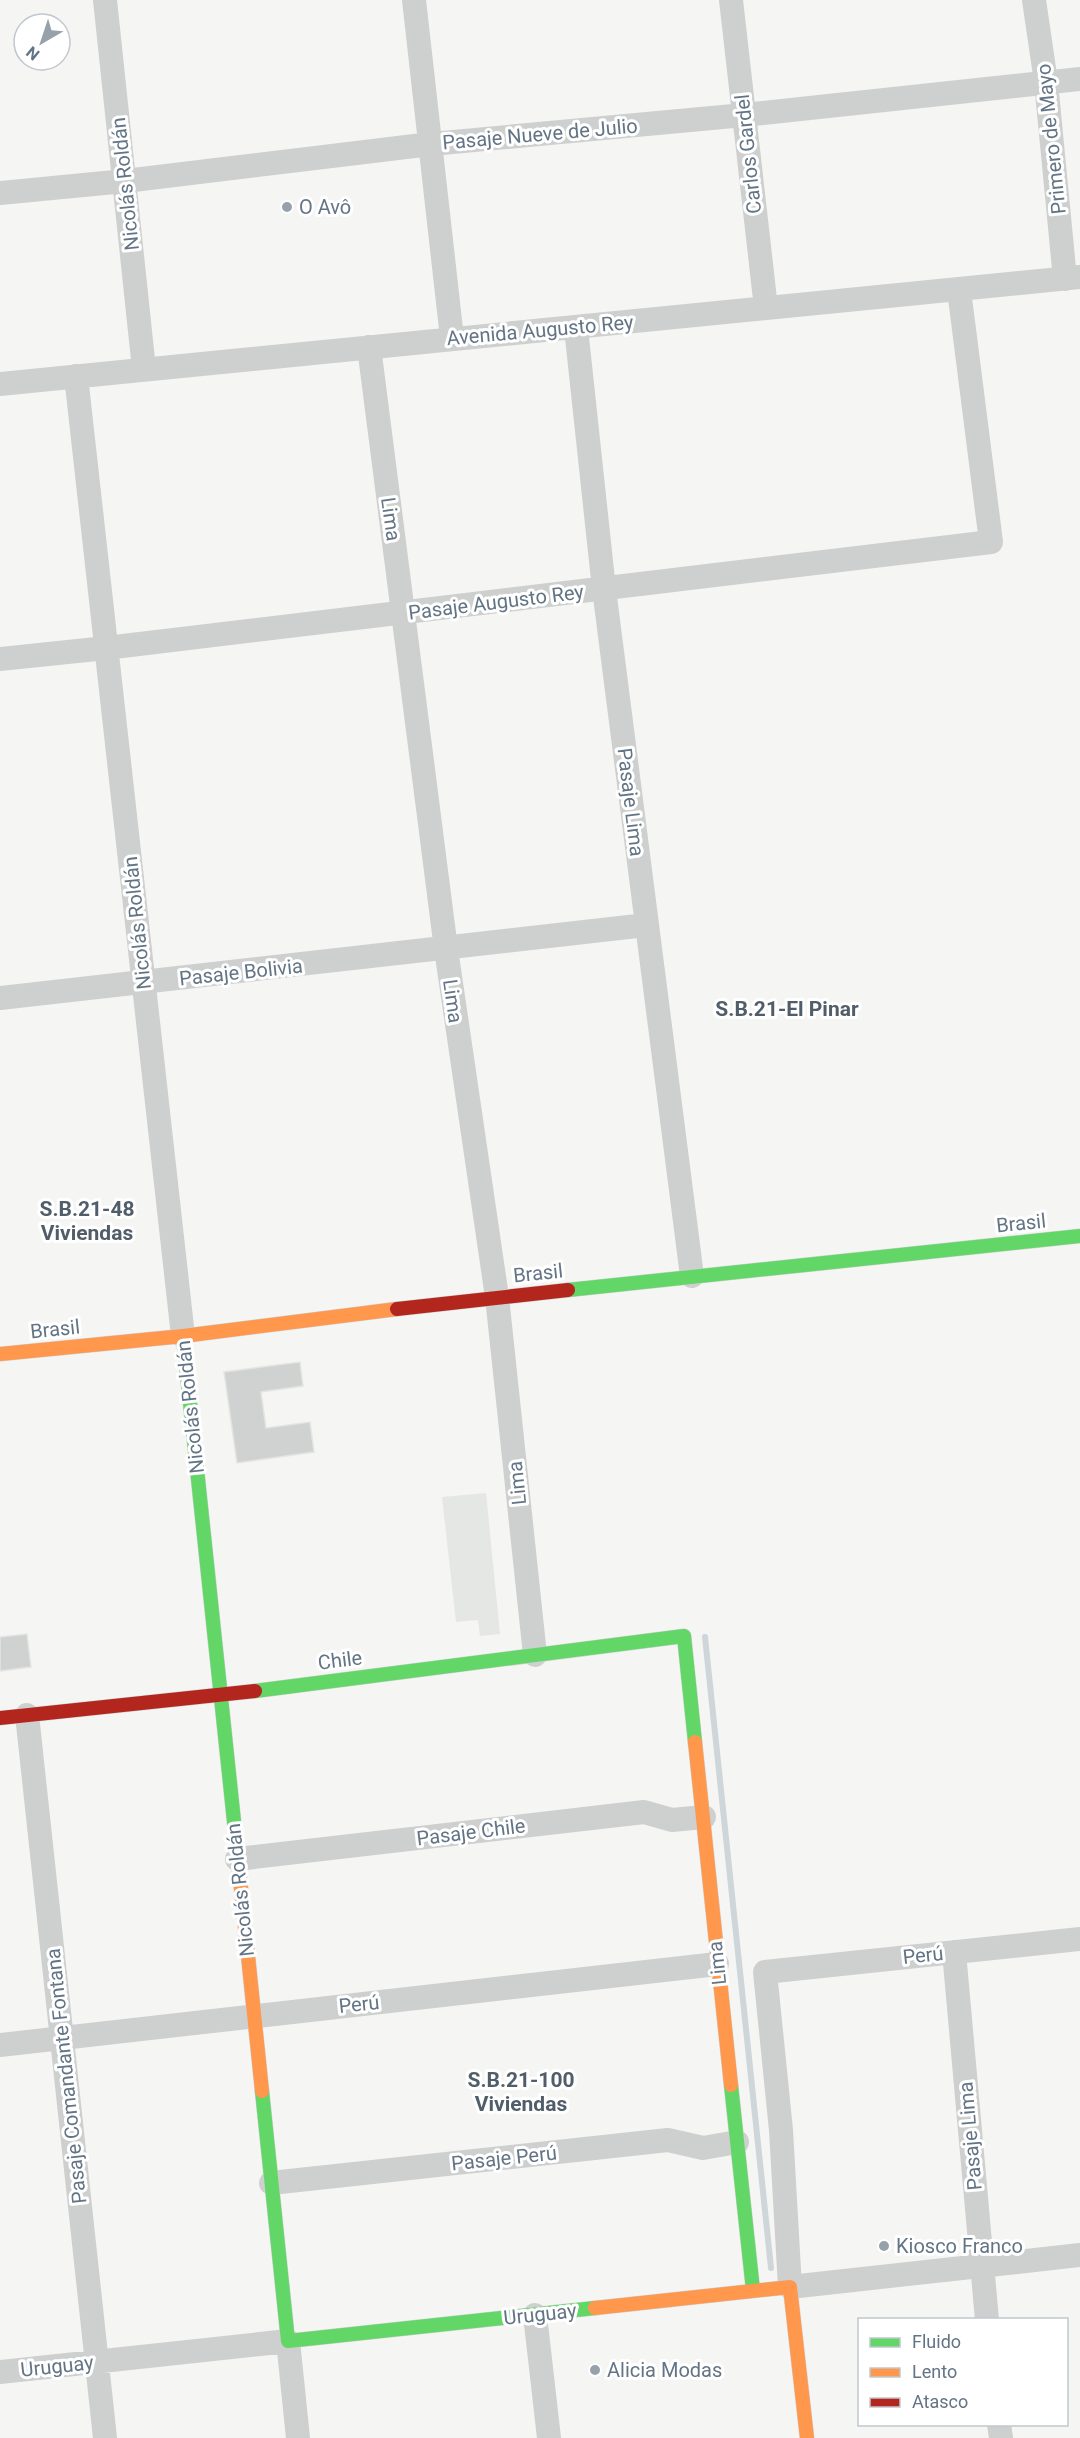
<svg xmlns="http://www.w3.org/2000/svg" width="1080" height="2438" viewBox="0 0 1080 2438" font-family="Roboto,sans-serif">
	<style>
		.built { fill: #e5e7e5 }
		.lines { fill: none; stroke-linecap: round; stroke-linejoin: round }
		.stream { stroke: #ced6d9; stroke-width: 6 }
		.building { fill: #d0d1d1; stroke: #e4e4e3; stroke-width: 1.5 }
		.fast-casing { stroke: #d0d2d3; stroke-width: 15 }
		.slow-casing { stroke: #d0d2d3; stroke-width: 15 }
		.jam-casing { stroke: #d0d2d3; stroke-width: 15 }
		.street { stroke: #ced0d0; stroke-width: 24 }
		.fast { stroke: #63d668; stroke-width: 14 }
		.slow { stroke: #ff974d; stroke-width: 14 }
		.jam { stroke: #b3261e; stroke-width: 14 }
		.poi-dot { fill: #96a1ac; stroke: #fff; stroke-width: 2 }
		.labels { text-anchor: middle; stroke-width: 6; stroke-linejoin: round; paint-order: stroke }
		.street-label { font-size: 20px; fill: #637485; stroke: #fff }
		.poi-label { font-size: 20px; fill: #637485; stroke: #fff; text-anchor: start }
		.neighbourhood-label { font-size: 21px; font-weight: bold; fill: #515e6a; stroke: #fff }
	</style>
	<rect width="100%" height="100%" fill="#f5f5f3"/>
	<path class="built" d="M486,1493L500,1634L480,1636L478,1620L456,1622L442,1497Z"/>
	<g class="lines">
		<path class="stream" d="M705,1637L771,2268"/>
	</g>
	<path class="building" d="M300,1362L303,1386L261,1392L266,1428L310,1422L314,1452L237,1463L224,1372Z
		M27,1634L31,1667L0,1671V1637Z"/>
	<g class="lines">
		<g class="fast-casing">
			<path id="fast" d="M568,1290L1080,1236
				M183,1336L239,1869
				M255,1691L684,1636L695,1742
				M731,2085L753,2290
				M262,2091L288,2341L595,2308"/>
		</g>
		<g class="slow-casing">
			<path id="slow" d="M0,1354L183,1336L397,1309
				M695,1742L731,2085
				M239,1869L262,2091
				M595,2308L790,2287L807,2438"/>
		</g>
		<g class="jam-casing">
			<path id="jam" d="M397,1309L568,1290
				M0,1718L255,1691"/>
		</g>
		<path class="street" d="M105,0L144,369
			M414,0L452,338
			M731,0L766,308
			M1034,0L1046,82L1065,279
			M0,193L125,181L431,144L744,115L1080,79
			M576,328L604,589L692,1276
			M369,347L446,949L497,1297L535,1655
			M76,376L183,1336
			M0,384L1080,277
			M0,659L106,648L991,542L959,290
			M0,998L646,925
			M27,1715L105,2438
			M237,1859L644,1812L672,1820L704,1817
			M1080,1939L765,1972L781,2130L790,2287L1080,2255
			M954,1952L987,2320
			M0,2045L717,1964
			M271,2183L668,2140L703,2148L737,2142
			M535,2315L549,2438
			M0,2372L288,2341L298,2438
			M999,2424L1001,2438"/>
		<use href="#fast" class="fast"/>
		<use href="#slow" class="slow"/>
		<use href="#jam" class="jam"/>
	</g>
	<g class="poi-dot">
		<circle cx="287" cy="207" r="6"/>
		<circle cx="884" cy="2246" r="6"/>
		<circle cx="595" cy="2370" r="6"/>
	</g>
	<g class="labels">
		<g class="street-label">
			<text transform="translate(540 134) rotate(-5)" y="7">Pasaje Nueve de Julio</text>
			<text transform="translate(1051 139) rotate(-96)" y="7">Primero de Mayo</text>
			<text transform="translate(748 154) rotate(-96)" y="7">Carlos Gardel</text>
			<text transform="translate(125 184) rotate(-96)" y="7">Nicolás Roldán</text>
			<text transform="translate(540 330) rotate(-5)" y="7">Avenida Augusto Rey</text>
			<text transform="translate(391 519) rotate(82)" y="7">Lima</text>
			<text transform="translate(496 602) rotate(-7)" y="7">Pasaje Augusto Rey</text>
			<text transform="translate(631 802) rotate(83)" y="7">Pasaje Lima</text>
			<text transform="translate(137 923) rotate(-96)" y="7">Nicolás Roldán</text>
			<text transform="translate(241 972) rotate(-6)" y="7">Pasaje Bolivia</text>
			<text transform="translate(453 1001) rotate(82)" y="7">Lima</text>
			<text transform="translate(1021 1223) rotate(-6)" y="7">Brasil</text>
			<text transform="translate(538 1273) rotate(-6)" y="7">Brasil</text>
			<text transform="translate(55 1329) rotate(-6)" y="7">Brasil</text>
			<text transform="translate(190 1407) rotate(-96)" y="7">Nicolás Roldán</text>
			<text transform="translate(517 1483) rotate(-96)" y="7">Lima</text>
			<text transform="translate(340 1660) rotate(-7)" y="7">Chile</text>
			<text transform="translate(471 1832) rotate(-7)" y="7">Pasaje Chile</text>
			<text transform="translate(240 1890) rotate(-96)" y="7">Nicolás Roldán</text>
			<text transform="translate(923 1955) rotate(-6)" y="7">Perú</text>
			<text transform="translate(717 1963) rotate(-96)" y="7">Lima</text>
			<text transform="translate(359 2004) rotate(-6)" y="7">Perú</text>
			<text transform="translate(66 2076) rotate(-96)" y="7">Pasaje Comandante Fontana</text>
			<text transform="translate(970 2136) rotate(-95)" y="7">Pasaje Lima</text>
			<text transform="translate(504 2158) rotate(-6)" y="7">Pasaje Perú</text>
			<text transform="translate(540 2314) rotate(-6)" y="7">Uruguay</text>
			<text transform="translate(57 2366) rotate(-6)" y="7">Uruguay</text>
		</g>
		<g class="poi-label">
			<text x="299" y="214">O Avô</text>
			<text x="896" y="2253">Kiosco Franco</text>
			<text x="607" y="2377">Alicia Modas</text>
		</g>
		<g class="neighbourhood-label">
			<text x="787" y="1016">S.B.21-El Pinar</text>
			<text x="87" y="1216">S.B.21-48<tspan x="87" dy="24">Viviendas</tspan></text>
			<text x="521" y="2087">S.B.21-100<tspan x="521" dy="24">Viviendas</tspan></text>
		</g>
	</g>
	<rect x="858" y="2318" width="210" height="108" fill="#ffffff" stroke="#c1c7ce" stroke-width="1.5"/>
	<rect x="870" y="2338" width="30" height="9" fill="#63d668" stroke="#c1c7ce" stroke-width="1.5"/>
	<text x="912" y="2348" font-size="18" fill="#637485">Fluido</text>
	<rect x="870" y="2368" width="30" height="9" fill="#ff974d" stroke="#c1c7ce" stroke-width="1.5"/>
	<text x="912" y="2378" font-size="18" fill="#637485">Lento</text>
	<rect x="870" y="2398" width="30" height="9" fill="#b3261e" stroke="#c1c7ce" stroke-width="1.5"/>
	<text x="912" y="2408" font-size="18" fill="#637485">Atasco</text>
	<g transform="translate(42 42) rotate(219)"><circle r="28" fill="#ffffff" stroke="#c1c7ce" stroke-width="1.5"/>
	<path d="M0-4.5L10 22L0 15L-10 22Z" fill="#96a1ac"/>
	<text y="-9" font-size="16" font-weight="bold" text-anchor="middle" fill="#637485">N</text>
	</g>
</svg>
